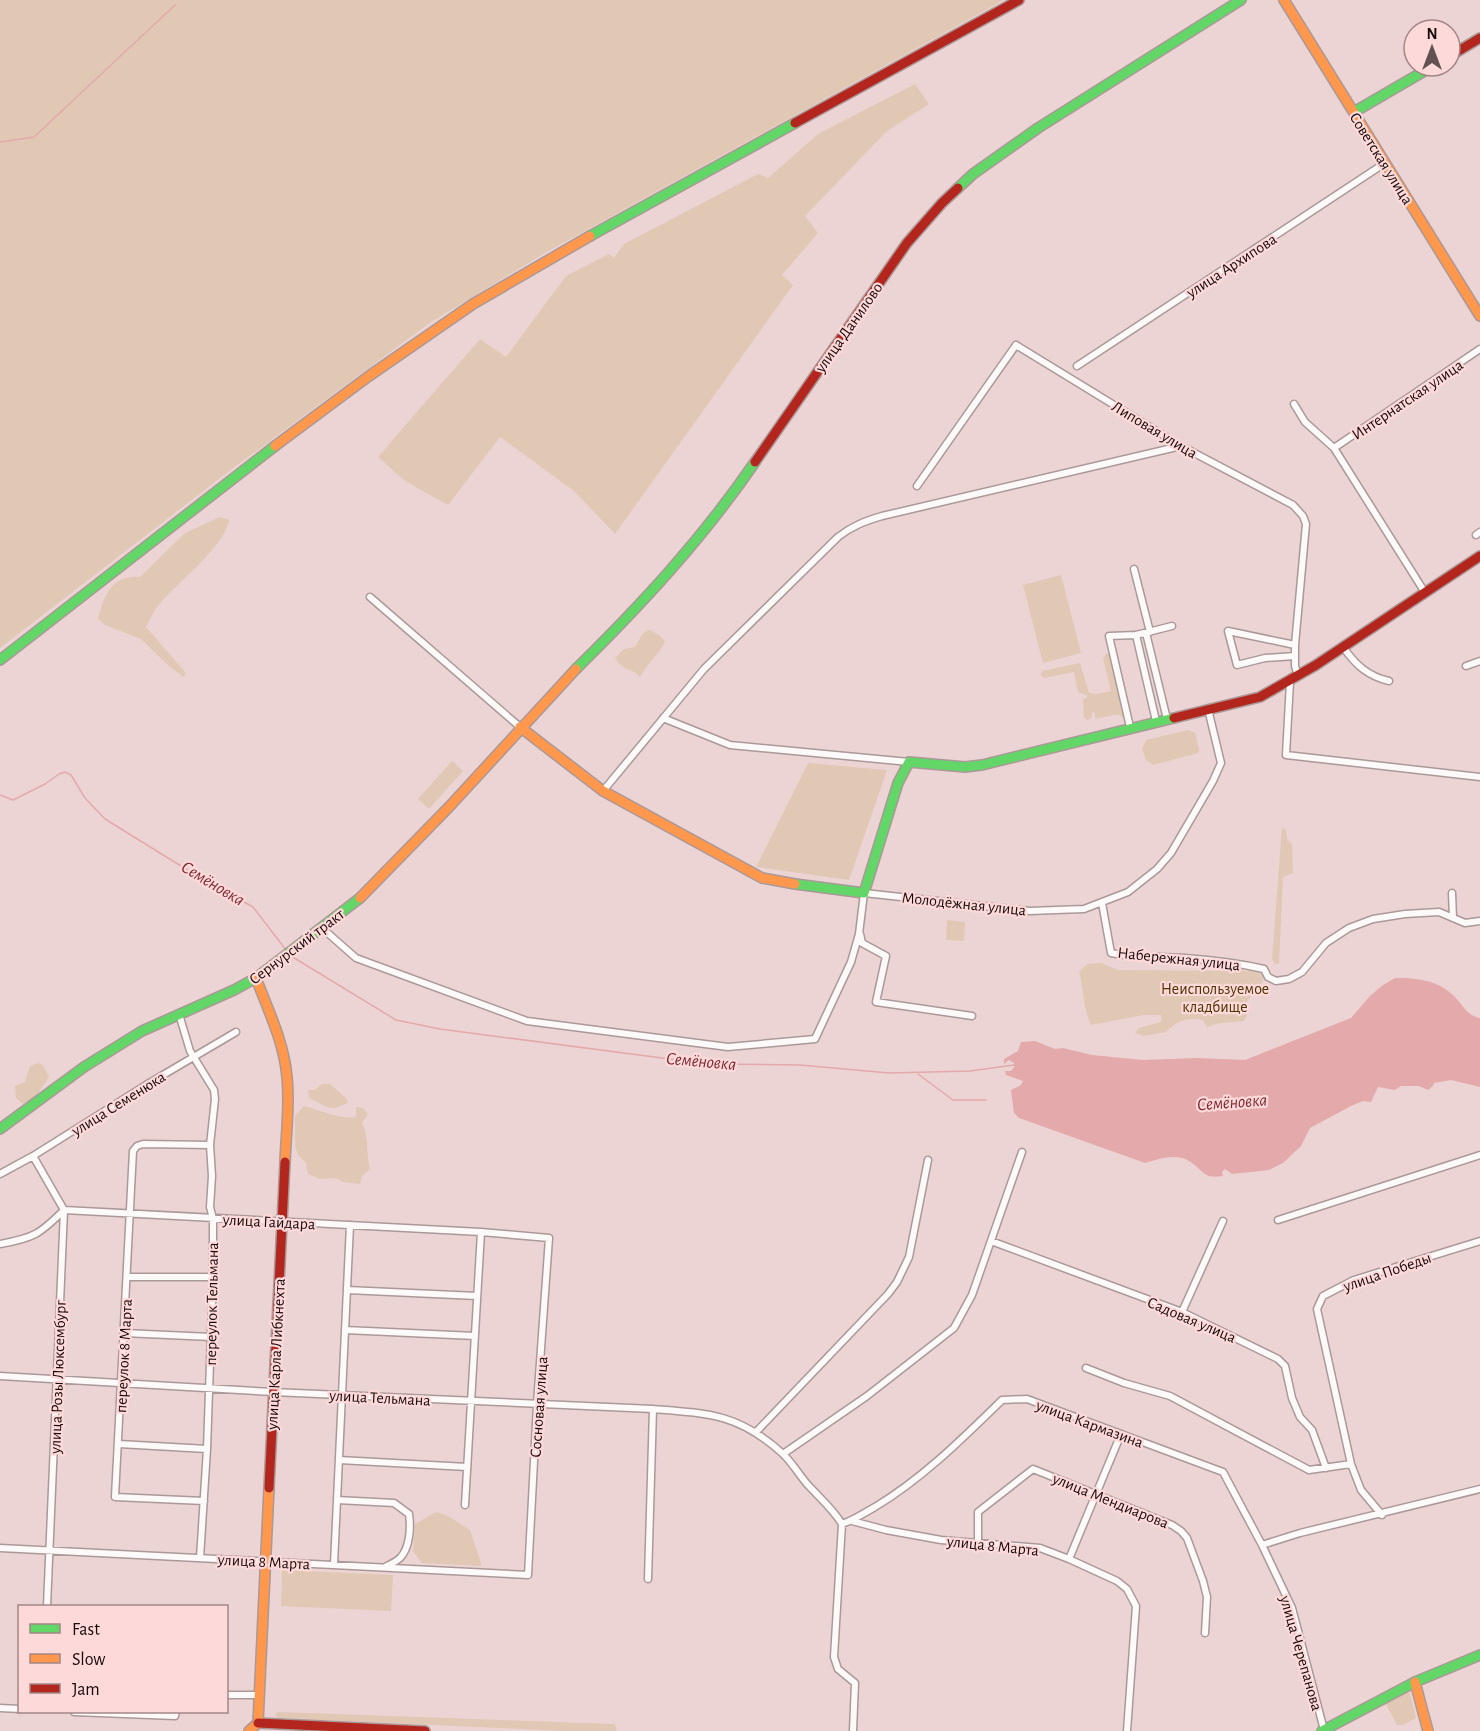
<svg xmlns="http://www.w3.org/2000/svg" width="1480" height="1731" viewBox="0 0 1480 1731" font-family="'Alegreya Sans',sans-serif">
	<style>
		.green { fill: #e0c8b5 }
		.water { fill: #e4a9ab }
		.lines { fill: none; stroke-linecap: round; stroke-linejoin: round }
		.stream { stroke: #e4a9ab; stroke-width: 1.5 }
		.street-casing { stroke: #ab9898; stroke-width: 9 }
		.fast-casing { stroke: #ab9898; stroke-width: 12 }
		.slow-casing { stroke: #ab9898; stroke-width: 12 }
		.jam-casing { stroke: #ab9898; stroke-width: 12 }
		.street { stroke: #fcf9f9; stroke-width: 6 }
		.fast { stroke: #63d668; stroke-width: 9 }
		.slow { stroke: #ff974d; stroke-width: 9 }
		.jam { stroke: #b3261e; stroke-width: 9 }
		.labels { text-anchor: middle; stroke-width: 4.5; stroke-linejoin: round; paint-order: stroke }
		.street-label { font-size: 16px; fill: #180a0a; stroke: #fed9d9 }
		.park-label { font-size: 16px; fill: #4c3301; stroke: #fed9d9 }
		.water-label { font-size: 18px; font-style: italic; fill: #7d2831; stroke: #fed9d9 }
	</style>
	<rect width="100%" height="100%" fill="#ecd4d4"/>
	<path class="green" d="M0,0H1004L545,253L431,322L228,472L0,648Z
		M915,84L929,104L887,131L805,216L818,233L782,275L793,285L615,534L574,491L500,437L448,505L405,481L378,457L480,339L506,357L566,276L609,254L614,258L624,244L758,174L768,178L818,134Z
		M220,517L229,520C225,547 176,583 158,606C153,612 150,620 146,627L186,673L184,677L170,667L141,639L105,625L98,619C104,595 112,574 140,577L185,533Z
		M1061,575L1081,653L1043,663L1023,585Z
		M650,630L659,635L665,641C660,654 647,663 640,677C632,667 622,671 615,658L624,649L635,647L643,633Z
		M1110,653L1124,717L1123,718L1120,715C1111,714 1104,719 1095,718V713L1092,712V717L1088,720L1084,718L1083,700L1088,696L1078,692L1074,672L1044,678L1041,675L1042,671L1080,663L1089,693L1097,694L1111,691L1103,658L1106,654Z
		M1188,730L1195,733L1199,749L1198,753L1153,765L1146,760L1142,749L1146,740Z
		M452,761L463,771L429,809L418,799Z
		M808,763L887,770L849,880L756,867Z
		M1282,828L1286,830L1287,839L1292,844L1293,873L1283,877L1279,963L1275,964L1272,959Z
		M947,920L965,922L964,941L946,940Z
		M1101,963L1118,970L1257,971L1264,977L1259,992L1252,995L1246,1003L1248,1013L1244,1021L1220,1023L1207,1027L1203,1020C1188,1017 1177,1020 1166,1032L1144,1036L1135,1033L1139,1028L1161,1022V1015H1144L1091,1025C1083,1009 1084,990 1079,972L1087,964Z
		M38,1063L43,1065L49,1077L34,1099L23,1104L16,1098L15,1086L25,1082L30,1066Z
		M322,1084H330L347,1099L348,1103C344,1104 341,1106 338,1107C328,1111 318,1101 309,1098L308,1090H315Z
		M304,1106C320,1110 340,1120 356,1117V1107L363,1108L368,1114L362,1123C369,1136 366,1154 370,1169L362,1176L360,1184L343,1182L336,1178L320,1179L308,1174L306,1163L298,1155L295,1146V1116Z
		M436,1512L448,1516L470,1530L482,1566L422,1563L413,1551L415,1524Z
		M282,1570L393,1575L391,1611L281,1606Z
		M1404,1691L1410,1693L1416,1718L1403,1725H1397L1386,1704V1700Z
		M278,1712L614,1724L617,1728L616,1731H562L278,1718L275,1715Z"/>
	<path class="water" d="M1395,978C1417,978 1438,980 1454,996C1463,1005 1467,1016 1480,1018V1087L1451,1080L1434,1083L1433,1086L1428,1090L1419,1086H1401L1395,1090L1378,1087L1371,1102L1363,1101L1351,1106L1310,1128L1301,1146L1283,1163L1269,1170L1232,1174L1225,1169L1222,1172L1223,1176C1202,1179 1205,1171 1189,1161C1176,1153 1159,1159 1145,1163L1019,1118L1014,1113L1011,1090L1021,1085L1023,1081L1006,1075L1005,1071H1011L1014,1067V1063L1009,1060L1004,1064V1059L1018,1051L1021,1042L1035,1041L1055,1049L1063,1048L1092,1055L1143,1060L1198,1058L1245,1060L1351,1018L1370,996L1383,985Z"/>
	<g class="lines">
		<path class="stream" d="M0,142L34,137L175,5
			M0,795L13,800L45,784L59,774L65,772L71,775L85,798L105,819L194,874L253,907L286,950
			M291,956L396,1020L440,1029L708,1064L800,1065L889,1073L970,1071L1014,1065
			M918,1074L953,1100H986"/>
		<g class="street-casing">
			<path id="street" d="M1077,366L1385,163
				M1294,404L1305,422L1334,448L1424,591
				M1334,448L1480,349
				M917,486L1016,345L1181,446L1293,505L1303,516L1306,524L1295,645V666L1298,676
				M1476,535L1480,532
				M1134,569L1150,632
				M370,597L520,727
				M1146,633L1167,719
				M1136,635L1172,626
				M1295,645L1228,631L1237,665L1265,658L1295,656
				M1343,647C1355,664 1367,676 1389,681
				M1466,666L1480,661
				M1290,682L1286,755L1480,777
				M663,718L730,745L909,762
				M1130,727L1109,636L1136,635L1156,721
				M603,791L704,669L838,537C852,526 865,521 882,516L1181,446
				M1452,893L1453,918
				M1102,903L1111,953C1136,958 1160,956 1185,958C1212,960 1238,963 1264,969L1268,977L1276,981L1289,979L1302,972L1326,943L1349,928L1373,919L1405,914L1439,912L1465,923L1480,921
				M322,928L356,958L527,1021L728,1047L815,1039L851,962L859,934L864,893L1030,911L1056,910L1084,909L1128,892L1157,869L1171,853L1213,781L1221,763L1208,709
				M860,934L862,943L886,956L876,1002L972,1016
				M179,1014L190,1051L214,1090L215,1099L210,1145L212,1176L210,1207L213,1219V1277L207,1449L200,1558
				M33,1156L64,1210L47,1606
				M0,1174L33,1156L146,1085L236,1032
				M1278,1220L1480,1155
				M991,1241L1182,1312L1278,1359L1285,1366L1292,1398L1300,1417L1312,1430L1326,1468
				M0,1244C34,1238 40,1234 64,1210L481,1232L549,1238L537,1404L528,1575L0,1548
				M127,1277H213
				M347,1290L477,1296
				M1182,1312L1223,1221
				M345,1330L475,1336
				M124,1333L211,1337
				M1086,1368L1124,1383L1170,1396L1309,1470L1351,1464
				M0,1376L273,1392L653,1409C708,1413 739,1414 782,1453C792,1462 799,1475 808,1485C820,1498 833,1509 842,1524L834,1657L838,1669L855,1683L853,1731
				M756,1432L888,1294L897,1282L909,1257L928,1160
				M119,1444L207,1449
				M783,1454L867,1396L954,1328L972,1295L1022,1152
				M339,1460L467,1467
				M337,1500L394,1503L409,1514C411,1527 410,1548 400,1558C397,1561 391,1564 387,1566
				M204,1501L115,1497L133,1151L137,1146L143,1144L210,1145
				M465,1505L481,1232
				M1382,1515L1361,1490L1351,1464L1317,1309L1323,1296L1354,1280L1480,1241
				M852,1521L886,1530L941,1540L1040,1548L1069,1559L1117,1581L1127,1589L1136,1606L1127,1731
				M842,1524C854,1520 864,1513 875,1507C923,1478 962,1439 1002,1400L1027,1399L1223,1472L1262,1545L1292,1608L1324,1730
				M978,1543V1512L1033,1469L1172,1525L1181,1531L1187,1538L1203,1581L1207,1597L1205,1633
				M1262,1545L1300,1533L1480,1489
				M1069,1559L1121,1434
				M334,1564L350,1225
				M648,1579L653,1409
				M226,1695H259
				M0,1708L20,1709
				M74,1712L175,1716L176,1712"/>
		</g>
		<g class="fast-casing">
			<path id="fast" d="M1354,112L1433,66
				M958,188L973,174L1038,128L1241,0
				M590,236L795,123
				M0,660L275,446
				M576,669C642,604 703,538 755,462
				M795,884L864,893L898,783L909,762L965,767L982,765L1174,718
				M0,1129L84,1067L142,1031L234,990L256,978L360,898
				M1322,1731L1415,1682L1480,1655"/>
		</g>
		<g class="slow-casing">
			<path id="slow" d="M1284,0L1480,316
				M275,446L369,376L473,304L590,236
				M520,727L603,791L762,878L795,884
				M360,898L449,807L576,669
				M256,978C268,1010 284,1042 287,1077C290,1105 286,1134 285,1162
				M1415,1682L1428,1731
				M249,1731L258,1723L269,1488"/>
		</g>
		<g class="jam-casing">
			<path id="jam" d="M1450,56L1480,38
				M795,123L1019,0
				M755,462L907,243L942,203L958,188
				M1174,718L1260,697L1316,665L1480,556
				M269,1488L285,1162
				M258,1723L425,1731"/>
		</g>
		<use href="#street" class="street"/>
		<use href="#fast" class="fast"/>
		<use href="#slow" class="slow"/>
		<use href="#jam" class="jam"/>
	</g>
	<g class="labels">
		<g class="street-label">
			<text transform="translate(1382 158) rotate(58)" y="6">Советская улица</text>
			<text transform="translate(1231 265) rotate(-33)" y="6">улица Архипова</text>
			<text transform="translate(848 327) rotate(-55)" y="6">улица Данилово</text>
			<text transform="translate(1407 399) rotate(-34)" y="6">Интернатская улица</text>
			<text transform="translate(1155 429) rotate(31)" y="6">Липовая улица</text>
			<text transform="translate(964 903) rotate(6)" y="6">Молодёжная улица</text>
			<text transform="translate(296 946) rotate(-37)" y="6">Сернурский тракт</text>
			<text transform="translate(1179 958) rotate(6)" y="6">Набережная улица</text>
			<text transform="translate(118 1103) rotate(-32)" y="6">улица Семенюка</text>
			<text transform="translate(269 1221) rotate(3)" y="6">улица Гайдара</text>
			<text transform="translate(1387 1271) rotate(-19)" y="6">улица Победы</text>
			<text transform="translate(211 1304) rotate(-89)" y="6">переулок Тельмана</text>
			<text transform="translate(1192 1319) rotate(23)" y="6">Садовая улица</text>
			<text transform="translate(275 1354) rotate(-87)" y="6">улица Карла Либкнехта</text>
			<text transform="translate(123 1356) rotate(-87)" y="6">переулок 8 Марта</text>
			<text transform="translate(57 1377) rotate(-88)" y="6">улица Розы Люксембург</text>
			<text transform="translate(380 1397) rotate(3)" y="6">улица Тельмана</text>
			<text transform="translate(538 1407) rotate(-86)" y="6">Сосновая улица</text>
			<text transform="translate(1090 1423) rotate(20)" y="6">улица Кармазина</text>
			<text transform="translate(1111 1500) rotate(22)" y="6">улица Мендиарова</text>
			<text transform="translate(993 1545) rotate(6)" y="6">улица 8 Марта</text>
			<text transform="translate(264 1561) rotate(3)" y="6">улица 8 Марта</text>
			<text transform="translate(1302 1653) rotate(74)" y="6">улица Черепанова</text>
		</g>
		<g class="park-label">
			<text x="1215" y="994">Неиспользуемое<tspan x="1215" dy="18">кладбище</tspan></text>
		</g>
		<g class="water-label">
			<text transform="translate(213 883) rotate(31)" y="6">Семёновка</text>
			<text transform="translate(701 1061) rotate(5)" y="6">Семёновка</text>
			<text transform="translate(1232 1102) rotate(-4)" y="6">Семёновка</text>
		</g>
	</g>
	<rect x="18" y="1605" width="210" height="108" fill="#fed9d9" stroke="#a28686" stroke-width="1.5"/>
	<rect x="30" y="1624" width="30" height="9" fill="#63d668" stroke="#a28686" stroke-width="1.5"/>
	<text x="72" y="1635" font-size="18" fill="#180a0a">Fast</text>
	<rect x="30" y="1654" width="30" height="9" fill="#ff974d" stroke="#a28686" stroke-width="1.5"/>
	<text x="72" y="1665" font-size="18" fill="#180a0a">Slow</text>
	<rect x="30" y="1684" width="30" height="9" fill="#b3261e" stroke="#a28686" stroke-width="1.5"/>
	<text x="72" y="1695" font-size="18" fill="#180a0a">Jam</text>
	<g transform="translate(1432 48)"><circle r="28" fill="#fed9d9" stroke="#a28686" stroke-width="1.5"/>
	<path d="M0-4.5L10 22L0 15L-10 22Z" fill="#625151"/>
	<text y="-9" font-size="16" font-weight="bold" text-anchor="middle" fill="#180a0a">N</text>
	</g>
</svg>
